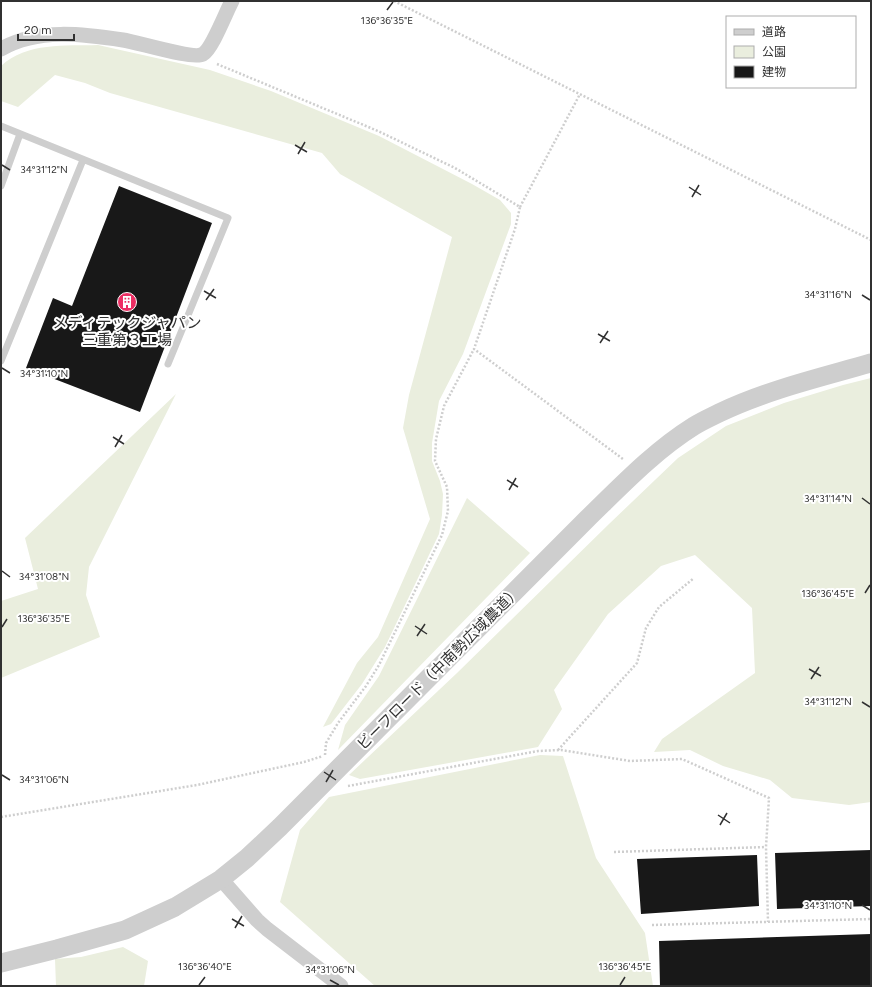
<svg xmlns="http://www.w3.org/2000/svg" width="872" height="987" viewBox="0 0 872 987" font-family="Figtree,'Noto Sans JP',sans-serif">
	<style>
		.green { fill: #eaeede }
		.building { fill: #181818 }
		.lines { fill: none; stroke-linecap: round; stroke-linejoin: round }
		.path { stroke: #cecece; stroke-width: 2.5; stroke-dasharray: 2 2; stroke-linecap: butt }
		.service { stroke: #cecece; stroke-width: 7 }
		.minor { stroke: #cecece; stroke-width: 15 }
		.tertiary { stroke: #cecece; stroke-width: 19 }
		.ticks { fill: none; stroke: #313131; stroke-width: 1.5 }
		.labels { text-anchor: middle; stroke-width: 4; stroke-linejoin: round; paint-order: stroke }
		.poi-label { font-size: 15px; fill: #313131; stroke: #fff }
		.street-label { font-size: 15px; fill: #313131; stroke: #fff }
		.ticks-label { font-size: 10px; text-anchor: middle; fill: #313131; stroke: #fff; stroke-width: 4; stroke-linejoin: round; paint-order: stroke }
	</style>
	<rect width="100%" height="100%" fill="#fff"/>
	<path class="green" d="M98,45L210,70L271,91L379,136L472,184L500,200L511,213V224L463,354L439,401L432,443V461L440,481L443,494L442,515L439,534L385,647L362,684L331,724L323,727L357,663L378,637L430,519L403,428L409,395L452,237L340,174L322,153L110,93L85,83L55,75L18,107L1,101V66C27,42 65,46 98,45Z
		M871,378V802L849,805L792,798L770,780L723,766L690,750L654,752L662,739L755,673L752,608L695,555L661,566L608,614L554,690L562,709L538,747L360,779L349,775L457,673L609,524L678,458L726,426L784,403L843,385Z
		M176,394L89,567L86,595L100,637L1,678V601L38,589L25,538Z
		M467,498L530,553L338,750L345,725L379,676Z
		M540,755L563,756L596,858L645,933L653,986H375L280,902L300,830L329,797Z
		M123,947L148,961L144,986H56L55,959L81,957Z"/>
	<path class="building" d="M119,186L212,223L140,412L26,368L53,298L72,306Z
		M871,850V906L777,909L775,853Z
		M757,855L759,906L641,914L637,859Z
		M871,934V986H660L659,941Z"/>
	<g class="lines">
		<path class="path" d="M394,1L871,240
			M217,64L378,131L455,168L520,207L515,229L474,349L623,459
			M520,207L580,94
			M558,750L637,663L646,628L659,607L694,578
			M325,755L326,743L338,723L366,686L379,665L442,535L448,511L447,487L435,461L436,439L444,406L474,349
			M348,786L538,751L561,750L630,761L682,759L769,798L766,847L768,922
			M1,817L197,785L304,762L323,756
			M614,852L766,847
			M652,925L871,919"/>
		<path class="service" d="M1,126L228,218L168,364
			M1,186L20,134
			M1,361L83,160"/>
		<path class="minor" d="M1,49C38,28 83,34 123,40C137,42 194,60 203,54C212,49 226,12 232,1
			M221,879L257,920L267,929L341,986"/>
		<path class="tertiary" d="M1,963L57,949L125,930L175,907L221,879L247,858L280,827L587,519C621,486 654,451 694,426C702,421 711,417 719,413C767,390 819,378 871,363"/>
	</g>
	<path class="ticks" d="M387,10L393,2M295,145L307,152M298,154L305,142M2,165L10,170M689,187L701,195M692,197L699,185M204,291L216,298M862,295L870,300M206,300L214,289M598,334L610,341M600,343L608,331M2,368L10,373M113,437L124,444M115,447L122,435M507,480L518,487M509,490L516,478M862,498L870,504M2,571L10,577M865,593L870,585M415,626L427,634M2,627L7,619M417,636L425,624M809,669L821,676M811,679L819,667M862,702L870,707M324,772L336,780M2,775L10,780M326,782L333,770M718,815L730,823M720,825L727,813M862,905L870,910M232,919L244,926M235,928L242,916M330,980L339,985M199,985L205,977M620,985L625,977"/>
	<defs>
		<g id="building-disc" transform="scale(1)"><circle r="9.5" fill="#ec2e63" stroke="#fff"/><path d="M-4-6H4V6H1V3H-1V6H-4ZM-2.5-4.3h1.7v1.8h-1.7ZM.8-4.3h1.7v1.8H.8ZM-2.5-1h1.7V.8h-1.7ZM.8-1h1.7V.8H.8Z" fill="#fff"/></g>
	</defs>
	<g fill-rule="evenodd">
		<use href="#building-disc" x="127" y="302"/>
	</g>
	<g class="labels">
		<g class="poi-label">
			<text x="127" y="328">メディテックジャパン<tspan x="127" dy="17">三重第３工場</tspan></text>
		</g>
		<g class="street-label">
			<text transform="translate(439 668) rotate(-45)" y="5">ビーフロード（中南勢広域農道）</text>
		</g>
	</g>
	<g class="ticks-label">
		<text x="387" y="24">136°36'35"E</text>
		<text x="44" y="173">34°31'12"N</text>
		<text x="828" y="298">34°31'16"N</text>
		<text x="44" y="377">34°31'10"N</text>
		<text x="828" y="502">34°31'14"N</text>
		<text x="44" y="580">34°31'08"N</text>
		<text x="828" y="597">136°36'45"E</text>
		<text x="44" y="622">136°36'35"E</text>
		<text x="828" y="705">34°31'12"N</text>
		<text x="44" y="783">34°31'06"N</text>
		<text x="828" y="909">34°31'10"N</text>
		<text x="205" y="970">136°36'40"E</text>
		<text x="625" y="970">136°36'45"E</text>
		<text x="330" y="973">34°31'06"N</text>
	</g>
	<rect width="872" height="987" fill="none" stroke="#313131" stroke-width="4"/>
	<rect x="726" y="16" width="130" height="72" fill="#ffffff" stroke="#adadad"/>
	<rect x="734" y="29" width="20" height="6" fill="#cecece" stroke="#adadad"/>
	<text x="762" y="36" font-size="12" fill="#313131">道路</text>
	<rect x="734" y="46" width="20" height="12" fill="#eaeede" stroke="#adadad"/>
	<text x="762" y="56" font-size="12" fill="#313131">公園</text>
	<rect x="734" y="66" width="20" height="12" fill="#181818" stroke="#adadad"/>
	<text x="762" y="76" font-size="12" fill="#313131">建物</text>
	<path d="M18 34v6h56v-6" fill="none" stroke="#313131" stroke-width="2"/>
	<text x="24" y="34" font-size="12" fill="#313131" stroke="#ffffff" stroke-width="3" paint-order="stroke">20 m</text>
</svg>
